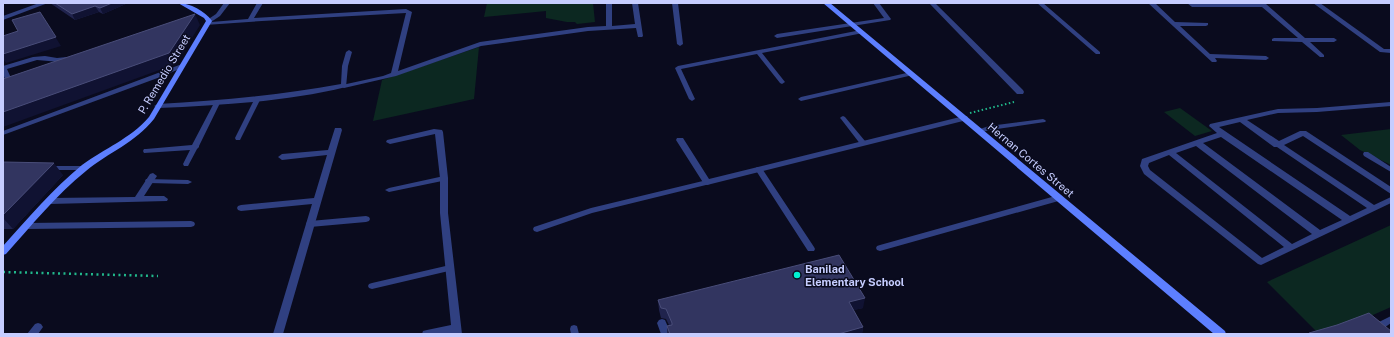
<svg xmlns="http://www.w3.org/2000/svg" width="1394" height="337" viewBox="0 0 1394 337" font-family="'Public Sans',sans-serif">
	<style>
		.green { fill: #0c2821 }
		.lines { fill: none; stroke-linecap: round; stroke-linejoin: round }
		.path-far1 { stroke: #21b88b; stroke-width: 2; stroke-dasharray: 1.5 2.5; stroke-linecap: butt }
		.path { stroke: #21b88b; stroke-width: 2.5; stroke-dasharray: 2 3.5; stroke-linecap: butt }
		.lane { fill: #304081; fill-rule: evenodd }
		.street { fill: #304081; fill-rule: evenodd }
		.secondary { fill: #5d7fff; fill-rule: evenodd }
		.wall { fill: #20234d }
		.shaded-wall { fill: #101232 }
		.building { fill: #323560; stroke: #494d79 }
		.poi-dot { fill: #00f1d1; stroke: #0a0b1e; stroke-width: 1.5 }
		.labels { text-anchor: middle; stroke-width: 3; stroke-linejoin: round; paint-order: stroke }
		.street-label { font-size: 11px; fill: #c6cdff; stroke: #0a0b1e }
		.poi-label { font-size: 11px; font-weight: bold; fill: #c6cdff; stroke: #0a0b1e; text-anchor: start }
	</style>
	<rect width="100%" height="100%" fill="#0a0b1e"/>
	<path class="green" d="M487,3H593L595,22L577,24L575,22H567L546,18V11L484,17Z
		M479,47L474,99L373,121L382,80Z
		M1180,108L1212,131L1195,136L1164,112Z
		M1391,129V165L1360,150L1341,135Z
		M1391,225V307L1330,334H1319L1267,282Z"/>
	<g class="lines">
		<path class="path-far1" d="M970,113L1014,102"/>
		<path class="path" d="M3,272L158,276"/>
		<path class="lane" d="M224,3H230L220,16L211,22L248,19L257,3H263L254,18L406,9L412,12L398,71L480,42L588,27L606,26V3H612V26L635,24L632,3H638L643,36L642,37H638L636,28L588,31L481,46L396,76L344,88L342,87L341,86L342,85L383,76L391,73L406,13L262,21L205,25V23L208,22L206,21L207,20L216,14Z
			M672,3H678L683,44L680,46L677,44Z
			M873,3H879L891,19L890,20L777,38L774,36L777,34L884,18Z
			M1037,3H1043L1100,52V54H1096Z
			M861,30L864,32L863,33L762,53L785,82L782,84L780,83L757,54L681,69L695,99L692,101L689,99L675,68L678,66Z
			M45,56L57,58L67,57L70,59L69,60L60,62L37,60L7,69L11,78L16,76L19,78L18,79L9,82C3,80 3,72 3,66L33,57Z
			M182,64L185,66L184,67L163,76L3,135V131Z
			M911,72L913,73L914,74L913,75L801,101L798,99L801,97Z
			M257,98L260,100L240,140H236L235,138L254,100Z
			M217,101L220,103L199,146V147L197,149L188,166H184L183,164L190,150L144,153L143,151L144,149H146L192,145L214,103Z
			M843,116L845,117L865,141L866,143L865,145H861L841,119L840,118L841,117Z
			M1043,119L1045,120L1046,121L1045,122L990,130L979,133L976,131L977,130L989,126Z
			M1364,152H1368L1391,167V172L1364,156L1363,154Z
			M48,166H83L86,168L83,170H50L47,168Z
			M757,167H761L814,247L815,249L814,251H808L755,169Z
			M444,176L448,178L447,180L389,192L385,190L389,188Z
			M146,179L188,180L192,182L188,184L149,183L145,181Z
			M707,180H710L711,182L710,184L592,213L537,232L534,231L533,229L534,227L591,208Z
			M1059,195L1062,196L1063,198L1062,200L880,251L877,250L876,248L877,246L880,245Z
			M366,216L369,217L370,219L369,221L366,222L310,227L307,226L306,224L307,222L310,221Z
			M450,265L453,266L454,268L453,270L372,289L369,288L368,286L369,284L372,283Z
			M1391,316V323L1381,330V334H1373L1372,328L1373,325Z
			M574,325L577,326L579,334H571L570,329L571,326Z"/>
		<path class="street" d="M39,3H48L3,20V16Z
			M929,3H935L1023,90L1024,92L1023,94H1017Z
			M1148,3H1155L1175,22L1208,23V25L1206,26H1180L1210,54L1266,56L1269,58L1266,60L1215,58L1217,61L1216,62H1212Z
			M1187,3L1266,4L1305,38H1334L1337,40L1334,42H1310L1324,55V57H1320L1302,42L1272,41V39L1274,38H1298L1262,7H1192Z
			M1313,3H1320L1384,49H1391V53L1380,52Z
			M349,50L352,52L348,66L346,87C285,102 221,105 158,108L154,106L158,104C219,101 280,95 341,84L342,66L346,52Z
			M1391,102V106L1317,112L1278,113L1247,120L1279,141L1300,131H1306L1391,187V194L1303,136L1284,145L1374,205L1391,197V203L1261,265L1258,264L1144,174L1140,166L1142,159L1217,133L1209,126L1210,124L1278,109L1317,108ZM1240,122L1274,147H1277L1367,208L1350,216L1219,127ZM1221,137L1342,220L1320,230L1203,143ZM1196,146L1312,234L1292,244L1176,153ZM1169,155L1284,247L1262,258L1150,170L1148,166L1149,163Z
			M964,116H967L968,118L967,120L707,185L704,184L676,140L677,138H683L709,179Z
			M335,128H341L342,130L283,334H273L312,204L241,211L238,210L237,208L238,206L241,205L314,198L327,155L282,160L278,157L282,154L328,150Z
			M434,129L442,130L443,132L448,178V213L462,334H452V333L422,334L423,331L427,330L451,325L440,213V178L435,134L390,144L386,142L387,140Z
			M153,173L157,176L144,196H164L168,199L167,201L50,204L46,201L50,198L135,197L150,174Z
			M191,221L194,222L195,224L194,226L191,227L27,229L24,228L23,226L24,224L27,223Z
			M662,319L665,320L671,334H661L657,323L659,320Z
			M38,323L41,324L43,327L38,334H27L35,324Z"/>
		<path class="secondary" d="M178,3C190,3 205,11 212,21L154,119C135,143 109,152 86,171C56,195 32,225 6,254L3,255V246C28,218 53,189 82,165C105,148 130,139 149,117L206,21L204,18Z
			M823,3H830L1225,331L1226,334H1214Z"/>
	</g>
	<path class="wall" d="M50,3H128L103,14L99,12L75,20Z
		M3,162L63,175L13,229H3Z
		M658,300L863,308L853,310L863,327L862,334H667V326L669,325L666,319L661,318L659,310Z"/>
	<path class="shaded-wall" d="M112,3H128L103,14L100,8Z
		M95,6L99,12L75,20L72,14Z
		M40,12L61,46L6,63L3,59V54Z
		M195,14L200,25L176,64L3,127V112Z
		M54,163L63,175L13,229L3,218V215Z
		M865,298L863,308L846,312L849,302Z
		M863,327L862,334H838Z"/>
	<path class="building" d="M55,3H112L100,8L95,6L72,14Z
		M40,12L56,37L3,54V36L18,31L12,20Z
		M195,14L169,53L3,112V79Z
		M3,162L54,163L3,215Z
		M839,255L865,298L849,302L863,327L838,334H670L667,326L672,325V323L666,309L661,308L658,300Z
		M1369,313L1391,331V334H1310L1309,333L1337,325Z"/>
	<circle class="poi-dot" cx="797" cy="275" r="4"/>
	<g class="labels">
		<g class="street-label">
			<text transform="translate(164 74) rotate(-59)" y="4">P. Remedio Street</text>
			<text transform="translate(1031 160) rotate(40)" y="4">Hernan Cortes Street</text>
		</g>
		<g class="poi-label">
			<text x="805" y="273">Banilad<tspan x="805" dy="13">Elementary School</tspan></text>
		</g>
	</g>
	<rect width="1394" height="337" fill="none" stroke="#c6cdff" stroke-width="8"/>
</svg>
